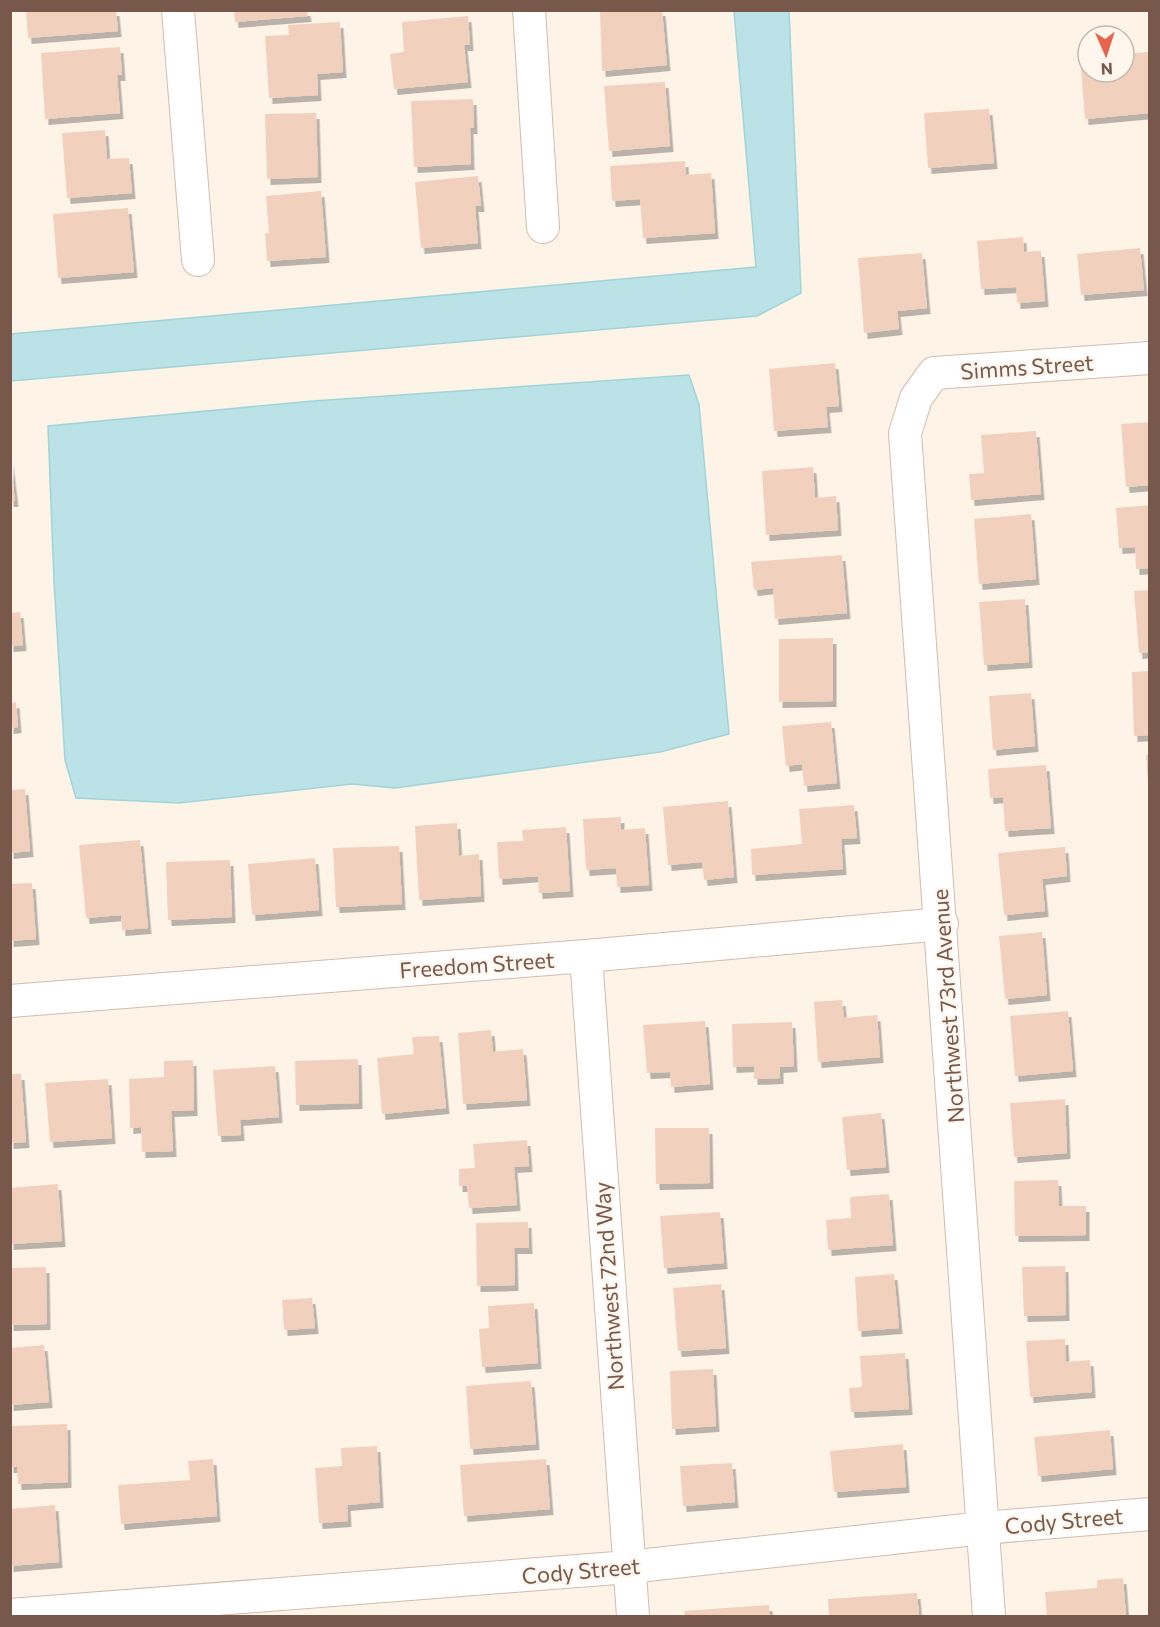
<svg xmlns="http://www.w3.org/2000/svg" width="1160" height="1627" viewBox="0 0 1160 1627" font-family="Commissioner,sans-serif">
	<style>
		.water { fill: #bbe3e7; stroke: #a1d4d9; stroke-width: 1.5 }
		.building { fill: #f2d0be; filter: url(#shadow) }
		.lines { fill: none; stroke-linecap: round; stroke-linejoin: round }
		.minor-casing { stroke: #d1bcaf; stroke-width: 34 }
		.minor { stroke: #fff; stroke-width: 32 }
		.labels { text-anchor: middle; stroke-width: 4.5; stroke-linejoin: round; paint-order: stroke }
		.street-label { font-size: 22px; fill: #77584b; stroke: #fff7ee }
	</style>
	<defs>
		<filter id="shadow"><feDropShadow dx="3.5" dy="6" stdDeviation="0" flood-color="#0004"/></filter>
	</defs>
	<rect width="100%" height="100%" fill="#fdf3e7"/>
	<path class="water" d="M734,11H789L801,293L757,316L11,381V334L756,267Z
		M689,375L699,405L729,734L660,752L395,788L352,784L179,803L76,798L65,760L54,581L48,426L313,401Z"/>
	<path class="building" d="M26,10H116L118,31L28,38Z
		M234,10H307L308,16L235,22Z
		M600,10H662L667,65L602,71Z
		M468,16L470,45H464L468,82L394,89L390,54L404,52L402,22Z
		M340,22L343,72L317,74L318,95L269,98L265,36L289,35L288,25Z
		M120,47L122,75H117L120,113L45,119L41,53Z
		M1148,52L1150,113L1085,119L1080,57H1088V72H1124V54Z
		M665,82L670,146L609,151L604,86Z
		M473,99L474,128H470L471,164L414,167L411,101Z
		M989,109L994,163L928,168L924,113Z
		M316,113L318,177L267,179L265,114Z
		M105,130L107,159L129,158L132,193L67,198L62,133Z
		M685,161L686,175L711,173L715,233L643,238L640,199L612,201L610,166Z
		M478,176L481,206H475L478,243L421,248L415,182Z
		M321,191L326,257L267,261L265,233H269L266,196Z
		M128,208L134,272L58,278L53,214Z
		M1023,237L1024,252L1041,251L1045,301L1017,303L1016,287L981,289L977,241Z
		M1140,248L1144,290L1081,295L1077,254Z
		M922,253L927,308L897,311L899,329L864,333L858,258Z
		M835,363L839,406L826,407L828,427L774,431L769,369Z
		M1150,422V485L1126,487L1121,424Z
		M1036,431L1041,494L971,500L969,474L984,473L981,435Z
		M10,459L15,501H10Z
		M813,467L815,498L836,496L838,530L766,535L762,471Z
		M1150,505V568L1136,569L1135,547L1119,548L1116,508Z
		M1031,514L1036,579L979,584L974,519Z
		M842,555L847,613L775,619L773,588L754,590L751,562Z
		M1150,590V652L1139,653L1134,591Z
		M1025,599L1029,662L984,665L979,602Z
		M20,612L23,645L10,646V613Z
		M833,638V701L779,702V639Z
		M1150,671V735L1134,736L1132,672Z
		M1031,693L1035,746L993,750L989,696Z
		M16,702L18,727L10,728V703Z
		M831,722L837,783L804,786L802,764L786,766L782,726Z
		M1150,754V782H1148L1146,755Z
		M1046,765L1051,828L1005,831L1003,797L990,798L988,769Z
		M25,789L30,851L10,853V790Z
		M728,801L734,877L704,880L702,862L668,865L663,807Z
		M854,805L857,838L841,839L843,869L752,875L751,849L802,844L799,809Z
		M621,817V830L645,828L649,885L617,887L616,868L586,870L583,819Z
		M457,823L459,856L479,854L481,896L419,900L415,826Z
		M566,827L570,891L539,893L538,876L499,879L497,842L523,841L522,830Z
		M140,840L148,928L122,930L121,915L86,918L79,845Z
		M399,846L402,904L336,907L333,848Z
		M1065,847L1067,876L1042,879L1045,911L1004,915L998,853Z
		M315,858L319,910L252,915L248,864Z
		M230,860L232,917L168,920L166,862Z
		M32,883L36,939L10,941V884Z
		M1042,932L1047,995L1005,999L999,936Z
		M842,1000L844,1018L877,1015L880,1057L818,1062L814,1002Z
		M1068,1011L1073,1071L1015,1076L1010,1016Z
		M705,1021L710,1084L671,1087L670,1072L647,1073L643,1025Z
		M792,1022L794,1066L780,1067V1078L754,1079V1066L733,1067L732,1024Z
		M491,1030L493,1052L523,1049L527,1100L463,1104L458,1033Z
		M439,1036L446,1108L382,1114L377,1058L414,1054L412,1037Z
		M358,1059L359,1103L296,1105L295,1061Z
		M193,1060L194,1110L171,1111L173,1151L142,1152L141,1127L130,1128L129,1079L164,1077V1061Z
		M275,1066L279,1117L240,1120L241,1135L218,1136L213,1070Z
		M10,1074H21L26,1142L10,1143Z
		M108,1079L112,1138L50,1142L45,1083Z
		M1065,1099L1067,1153L1014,1157L1010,1103Z
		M881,1113L886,1167L847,1170L842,1117Z
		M655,1128H709L710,1183L656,1184Z
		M527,1140L529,1166L514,1167L517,1205L469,1208L467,1186H459V1169L475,1168L473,1144Z
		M1058,1180L1059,1206H1086V1235L1015,1236L1014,1181Z
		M58,1184L62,1241L10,1244V1188Z
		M889,1194L893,1245L828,1250L826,1220L851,1218L850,1197Z
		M720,1212L724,1263L664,1268L660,1216Z
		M528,1222L529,1248H514L515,1285L477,1286L476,1223Z
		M1065,1266L1066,1315L1024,1316L1022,1267Z
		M46,1267L47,1324L10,1325V1268Z
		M894,1274L899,1328L858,1331L855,1277Z
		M721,1284L726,1348L678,1351L673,1288Z
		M312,1298L315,1328L284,1330L282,1300Z
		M534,1303L538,1363L482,1367L479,1329L489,1328L488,1306Z
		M1065,1339L1066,1362L1090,1360L1092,1392L1030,1397L1026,1341Z
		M44,1345L49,1402L10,1405V1348Z
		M905,1353L909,1409L851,1412L849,1388L862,1387L860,1356Z
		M713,1369L716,1426L672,1429L670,1371Z
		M531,1381L536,1444L470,1449L466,1386Z
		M67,1424L68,1482L18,1484L17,1467H10V1426Z
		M1110,1430L1113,1469L1038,1476L1034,1437Z
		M903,1444L906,1487L834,1492L830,1451Z
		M377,1446L380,1502L347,1505L348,1521L319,1523L315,1468L342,1466L341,1448Z
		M213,1459L217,1516L121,1524L118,1485L190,1480L188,1461Z
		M546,1459L550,1509L464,1516L460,1465Z
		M732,1463L735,1502L683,1506L680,1466Z
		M55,1505L59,1562L10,1566V1509Z
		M1123,1578L1126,1616H1047L1045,1592L1097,1588V1580Z
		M917,1593L919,1616H829L828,1599Z
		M769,1605L770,1616H685L684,1611Z"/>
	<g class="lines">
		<g class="minor-casing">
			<path id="minor" d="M178,10L198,260
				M529,10L543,227
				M586,956L633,1616
				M10,1001L586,956L942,924
				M10,1615L629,1567L983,1528L1150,1514
				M989,1616L905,433L916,398L934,373L1150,358"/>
		</g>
		<use href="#minor" class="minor"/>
	</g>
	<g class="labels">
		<g class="street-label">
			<text transform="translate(1027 367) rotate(-4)" y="8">Simms Street</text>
			<text transform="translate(477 965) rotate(-4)" y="8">Freedom Street</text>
			<text transform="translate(948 1006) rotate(-94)" y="8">Northwest 73rd Avenue</text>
			<text transform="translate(609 1286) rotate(-94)" y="8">Northwest 72nd Way</text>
			<text transform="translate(1064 1521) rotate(-5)" y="8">Cody Street</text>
			<text transform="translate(581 1571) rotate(-5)" y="8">Cody Street</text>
		</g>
	</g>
	<rect width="1160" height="1627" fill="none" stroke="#77584b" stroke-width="24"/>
	<g transform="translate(1106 54) rotate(177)"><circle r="28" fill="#fff7ee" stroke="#c9b7ad" stroke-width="1.5"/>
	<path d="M0-4.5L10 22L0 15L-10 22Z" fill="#e7644c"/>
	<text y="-9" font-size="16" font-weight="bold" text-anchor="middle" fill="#77584b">N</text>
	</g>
</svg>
